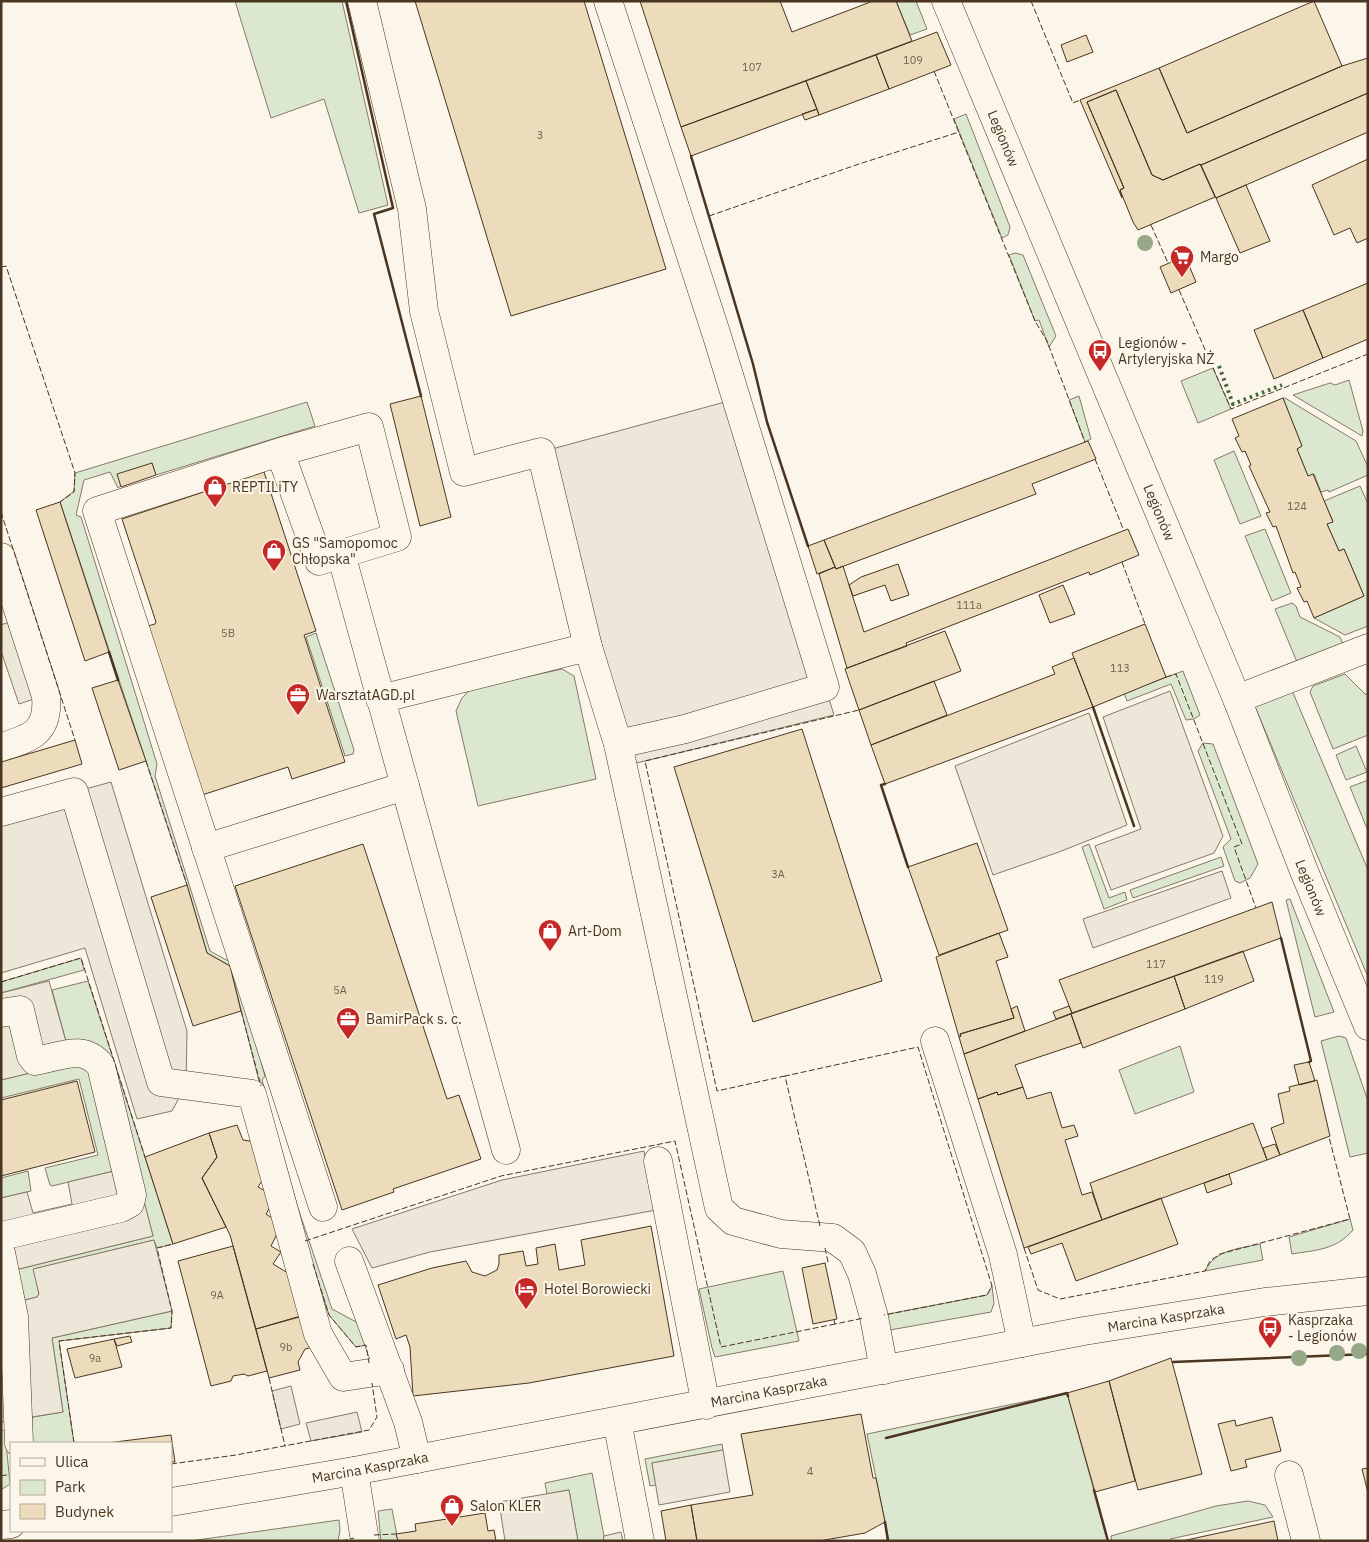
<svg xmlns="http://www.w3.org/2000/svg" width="1369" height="1542" viewBox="0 0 1369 1542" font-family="'IBM Plex Sans',sans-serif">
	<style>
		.green { fill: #dce7d0; stroke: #887966 }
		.parking { fill: #ede7d9; stroke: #887966 }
		.building { fill: #ecdcbc; stroke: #4a3520 }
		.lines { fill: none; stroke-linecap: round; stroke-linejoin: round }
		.minor-casing { stroke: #4a3520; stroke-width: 29 }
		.minor { stroke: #fbf6e9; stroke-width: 28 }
		.hedge { stroke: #436837; stroke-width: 4; stroke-dasharray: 2.5 4; stroke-linecap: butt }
		.fence { stroke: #4a3520; stroke-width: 1; stroke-dasharray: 6 2.5; stroke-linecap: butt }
		.wall { stroke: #4a3520; stroke-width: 2.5 }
		.tree { fill: #96a887 }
		.labels { text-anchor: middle; stroke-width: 4; stroke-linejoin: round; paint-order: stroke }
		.number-label { font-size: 11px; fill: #725f47 }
		.street-label { font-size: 14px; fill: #4a3520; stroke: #fbf6e9 }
		.poi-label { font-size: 14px; fill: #4a3520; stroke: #fbf6e9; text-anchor: start }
	</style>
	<rect width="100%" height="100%" fill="#fbf6e9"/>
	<path class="green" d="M235,1H342L388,205L359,213L324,99L271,118Z
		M896,1H916L927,29L910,35Z
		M966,114L1010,227L1008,235L1002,238L954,119Z
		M1015,253L1023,255L1056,336L1049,347L1039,320L1035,321L1009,255Z
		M1213,368L1231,409L1198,423L1181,381Z
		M1349,380L1363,431L1362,436L1293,395L1330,383L1335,385Z
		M1079,396L1091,439L1085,442L1069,400Z
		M1283,398H1285L1356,441L1368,467V475L1329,492L1328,490L1321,492L1314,474L1308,476L1297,449L1302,446Z
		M307,402L315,426L156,475L152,463L118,488L110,472L84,480L76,515L81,517L157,764L155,776L210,951L234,964L265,1076L262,1080L298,1208L332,1309L360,1324L366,1345L356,1347L329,1315L305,1241L267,1113L230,966L207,953L187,885L60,502L74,491L75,473Z
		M1234,451L1261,516L1240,524L1214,460Z
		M1360,486L1368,504V626L1345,635L1314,618L1364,596L1344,549L1339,551L1327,524L1333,521L1324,501Z
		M1265,529L1291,593L1272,601L1245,536Z
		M1292,603L1296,606L1300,617L1340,637L1343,644L1297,662L1275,609Z
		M316,633L354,750L353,754L345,756L306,637Z
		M562,669L574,676L596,779L478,806L456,711L462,698L471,689Z
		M1183,671L1200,715L1194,719L1186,720L1171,684L1127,701L1124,693Z
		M1345,674L1365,694H1368V735L1333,749L1310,692L1313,686Z
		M1291,688L1368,870V977L1254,704Z
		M1203,743L1213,744L1258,864L1250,878L1240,883L1235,881L1223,847L1231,839L1198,751Z
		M1356,746L1367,772L1346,780L1336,755Z
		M1368,780V831L1350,787Z
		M1089,844L1109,898L1125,892L1127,900L1104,909L1082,847Z
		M1221,857L1224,866L1133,898L1130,890Z
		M1290,899L1334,1012L1315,1017L1286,900Z
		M81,958L84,970L1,993V982Z
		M88,981L173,1244L157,1248L154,1240L34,1269L39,1294L37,1297L25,1300L22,1297L16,1273L19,1269L153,1236L106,1058L67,1045L52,990Z
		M1339,1036L1346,1038L1368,1101V1153L1350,1157L1321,1041Z
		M1180,1046L1194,1092L1135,1114L1119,1070Z
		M72,1063L91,1067L118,1170L52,1186L50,1185L45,1168L98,1155L79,1079L1,1098V1080Z
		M28,1171L31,1191L1,1198V1178Z
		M1350,1219L1353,1230C1336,1250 1316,1250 1292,1254L1289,1237Z
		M1260,1244L1263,1260L1205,1271C1216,1249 1238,1249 1260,1244Z
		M783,1271L799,1341L715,1357L712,1348L699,1289Z
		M992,1286L994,1303L991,1312L890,1330L883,1315L987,1295Z
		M172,1311L171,1328L59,1341L74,1443H32L30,1423L33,1417L63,1412L52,1338Z
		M1067,1393L1108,1541H889L867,1434Z
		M1,1428L5,1432L10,1484L4,1488L1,1489Z
		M722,1444L723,1450L652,1463L656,1485L650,1486L645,1459Z
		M592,1473L604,1536L603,1541H578L569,1490L547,1494L545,1483Z
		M1248,1501L1265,1505L1273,1517L1170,1539V1541H1112L1111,1536L1216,1506Z
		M392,1509L398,1541H381L378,1511Z
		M339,1520L340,1530L338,1541H190Z"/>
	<path class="parking" d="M736,399L834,715L616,768L541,452Z
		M9,622L34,699L19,704L1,651V625Z
		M1170,691L1223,836L1214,853L1111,890L1095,846L1141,829L1103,717Z
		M1089,713L1127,825L1059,852L993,875L955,766Z
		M111,782L187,1031L186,1085L172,1111L137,1119L85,948L1,973V812Z
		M1222,871L1231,898L1093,948L1083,919Z
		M49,981L72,1063L1,1080V993Z
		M644,1151L656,1210L430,1252L372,1268L352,1229L502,1180Z
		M135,1166L153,1236L19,1269L16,1273L22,1297L25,1300L37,1297L39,1294L33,1269L154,1240L172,1311L52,1338L63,1412L1,1422V1198L27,1192L33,1213L72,1204L68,1182Z
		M291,1386L300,1424L281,1429L272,1391Z
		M357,1412L362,1432L311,1441L306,1423Z
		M723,1450L730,1492L659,1505L652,1463Z
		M569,1490L578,1541H505L499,1502Z
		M621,1532L623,1541H603L604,1536Z"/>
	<path class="building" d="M415,1H584L666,269L511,316Z
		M640,1H780L792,32L873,1H896L912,41L681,127Z
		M1314,1L1342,66L1187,133L1159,68Z
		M937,32L951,65L889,89L876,55Z
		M1086,35L1093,52L1067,62L1061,45Z
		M876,55L889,89L819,115L806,81Z
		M1368,58V93L1201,165L1200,164L1163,180L1152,175L1116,90L1087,102L1124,188L1120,190L1122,198L1080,100L1159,68L1187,133L1342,66Z
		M806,81L817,109L691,156L681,127Z
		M1116,90L1152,175L1163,180L1200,164L1215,197L1138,230L1133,222L1120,190L1124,188L1087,102Z
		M1368,93V132L1216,198L1201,165Z
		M817,109L819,115L805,120L802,114Z
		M1368,159V238L1357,243L1350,228L1334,235L1312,185Z
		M1246,185L1270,241L1240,253L1216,198Z
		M1185,256L1196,282L1171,293L1160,267Z
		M1368,283V339L1323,358L1303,310Z
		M1303,310L1323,358L1274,379L1254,330Z
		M421,396L451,517L420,526L390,404Z
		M1283,398L1302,446L1297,449L1308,476L1313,474L1333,522L1327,524L1339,551L1344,549L1364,596L1314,618L1307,601L1304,602L1297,588L1301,587L1295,572L1293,573L1276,526L1273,527L1266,513L1270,512L1249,466L1251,465L1245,451L1242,452L1235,438L1239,436L1232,419Z
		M1088,441L1096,459L1032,484L1036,494L836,569L824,540Z
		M152,463L156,475L121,487L117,474Z
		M264,472L316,631L304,635L345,762L292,779L288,767L199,796L144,627L155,624L156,622L122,519Z
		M60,502L109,652L85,661L36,510Z
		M1128,529L1139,555L1090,575L1089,572L924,636L906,643L907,646L847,668L819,574L835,567L836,569L843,566L864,632Z
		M824,540L835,567L817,574L808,546Z
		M898,564L909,595L891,601L885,585L853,596L849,585L861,577Z
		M1063,585L1075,614L1050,623L1039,595Z
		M1145,624L1166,677L1093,707L1072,653Z
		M945,631L961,671L859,710L845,669Z
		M1074,658L1093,707L885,784L871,745L1055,674L1052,667Z
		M118,680L146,761L119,770L92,688Z
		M934,681L947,715L871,745L859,710Z
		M802,729L882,981L753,1022L674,767Z
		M75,740L82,764L1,788V762Z
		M977,843L1008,930L939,955L908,867Z
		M363,844L447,1099L459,1095L481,1159L393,1189L394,1192L342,1210L235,886Z
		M187,885L207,953L230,966L241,1011L193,1026L151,897Z
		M1272,902L1281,938L1072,1013L1059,980Z
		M999,933L1008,957L996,961L1014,1018L960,1034L961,1036L959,1037L936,957Z
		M1243,951L1254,981L1185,1009L1174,976Z
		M1174,976L1185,1009L1083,1048L1071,1014Z
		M1017,1006L1025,1031L964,1054L959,1037L961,1036L960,1034L1014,1018L1011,1009Z
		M1069,1006L1072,1013L1056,1019L1053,1012Z
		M1071,1014L1081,1043L1015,1065L1023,1087L998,1095L997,1092L978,1099L964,1054Z
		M1309,1062L1315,1081L1299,1085L1294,1065Z
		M1317,1080L1330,1136L1280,1155L1271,1128L1284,1123L1278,1094L1290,1091L1289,1087Z
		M77,1081L95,1152L1,1176V1100Z
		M1023,1087L1027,1099L1051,1092L1062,1128L1074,1125L1078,1136L1065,1140L1082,1195L1092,1192L1102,1220L1024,1248L978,1099L997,1092L998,1095Z
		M1253,1123L1267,1160L1102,1220L1090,1183Z
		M237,1125L243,1140L257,1142L266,1175L258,1187L271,1194L273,1202L266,1214L278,1222L280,1228L271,1246L281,1252L273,1264L293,1276L303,1316L256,1329L230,1235L202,1178L217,1157L209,1133Z
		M209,1133L217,1157L202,1178L226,1227L173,1244L145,1157Z
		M1275,1144L1280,1155L1267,1160L1263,1148Z
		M1229,1174L1232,1184L1207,1193L1204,1183Z
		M1161,1198L1178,1244L1076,1281L1062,1243L1031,1254L1028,1247Z
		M651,1226L674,1356L529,1383L413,1396L410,1347L406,1335L396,1339L378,1285L432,1268L466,1261L472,1272L485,1276L497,1270L499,1264V1255L523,1251L526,1266L538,1264L536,1248L555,1244L559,1270L585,1265L581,1240Z
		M233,1246L267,1371L248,1376L244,1374L233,1376L231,1381L211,1386L178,1261Z
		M825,1263L837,1319L813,1324L802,1268Z
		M304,1315L313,1347L305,1349L298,1362L300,1370L269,1378L256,1329Z
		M130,1336L132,1342L117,1346L114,1339Z
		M114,1339L122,1367L75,1378L67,1349Z
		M1171,1358L1202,1474L1138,1490L1109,1381Z
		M1109,1381L1135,1481L1095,1492L1067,1393Z
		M861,1414L873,1478H876L885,1522L865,1533L819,1541H697L691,1505L753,1495L741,1434Z
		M1272,1417L1281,1451L1245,1460L1247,1467L1231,1471L1218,1424L1235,1420L1236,1426Z
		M171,1435L175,1462H171V1443H107Z
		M1368,1468V1493L1362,1469Z
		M691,1505L697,1541H666L661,1511Z
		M485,1513L488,1531L494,1530L496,1541H398L396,1534L416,1531L415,1524Z
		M1274,1521L1278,1541H1182Z"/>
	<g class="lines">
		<g class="minor-casing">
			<g id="minor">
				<path d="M362,1L412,209L424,311L464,472L541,452L588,647L618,744"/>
				<path d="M608,1L717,336L825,687L685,729L618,744L719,1208L733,1221L781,1234L833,1238L852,1252L862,1274L874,1317L884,1370"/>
				<path id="s1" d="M946,1L1237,699L1304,871L1368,1026"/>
				<path d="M280,452L319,561L397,537L369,427L280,452L97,511L323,1207"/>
				<path d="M1,557L46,696C49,732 32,738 1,747"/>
				<path d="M380,699L588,647"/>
				<path d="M1237,699L1368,648"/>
				<path d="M405,786L506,1150"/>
				<path d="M1,812L74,792L161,1082L252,1094L318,1334L343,1377L390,1370"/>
				<path d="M206,848L405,786L341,554"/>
				<path d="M1,1013L20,1010L31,1056L35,1061C59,1057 84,1043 101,1066L132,1195L130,1203L121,1208L6,1235L1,1239"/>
				<path d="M935,1041L1003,1255L1022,1343"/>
				<path d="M658,1161L706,1405"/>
				<path d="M1,1253L14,1317L19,1443"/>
				<path d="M349,1261L408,1422L417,1459"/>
				<path d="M617,1421L640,1541"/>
				<path d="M354,1471L365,1541"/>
				<path d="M1289,1475L1306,1541"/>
				<path id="s2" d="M171,1502L354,1471L1084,1331L1265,1302L1368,1291"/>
				<path d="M1,1525L11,1524"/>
			</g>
		</g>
		<use href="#minor" class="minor"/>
		<path class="hedge" d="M1219,366L1233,404L1282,385"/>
		<path class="fence" d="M1031,1L1073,103L1080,100
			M934,71L1035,321L1047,341L1085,442
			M709,216L859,164L959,132
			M1151,225L1168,263
			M1,267L6,266L75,473L74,492L60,502
			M1179,290L1231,409L1368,354
			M1095,459L1124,531
			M1,512L75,740
			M1122,562L1145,624
			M1166,677L1176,674L1242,844L1234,847L1256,908
			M146,761L187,885
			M1,982L81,958L145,1157
			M241,1011L261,1086
			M785,1076L717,1091L645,761L859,710
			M820,1226L785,1076L918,1047L992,1286L987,1295L884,1315
			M305,1241L501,1176L675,1141L721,1347L835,1324
			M825,1248L828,1262L825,1263
			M1024,1248L1038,1290L1060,1299L1205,1271L1210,1261L1220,1254L1350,1219L1329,1137
			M313,1264L329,1315L356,1347L366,1345L369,1363
			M834,1320L835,1324L864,1318
			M269,1378L285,1446
			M74,1443L59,1341L171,1328L172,1311L157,1248L173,1244
			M171,1464L236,1455L369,1430L377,1417L372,1383
			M1,1476L11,1474
			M374,1535L396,1534
			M342,1541L354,1538"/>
		<path class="wall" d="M346,1L393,208L374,214L421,396
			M691,156L753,364L767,422L808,546
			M109,652L118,680
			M1093,707L1134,826
			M885,784L881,785L908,867
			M1281,938L1311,1061L1309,1062
			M1173,1362L1368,1354
			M886,1438L1067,1393L1068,1396
			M1094,1490L1108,1541
			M885,1522L888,1541"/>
	</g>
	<g class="tree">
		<circle cx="1145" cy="243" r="8"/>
		<circle cx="1359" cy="1351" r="8"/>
		<circle cx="1337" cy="1353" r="8"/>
		<circle cx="1299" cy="1358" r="8"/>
	</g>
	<defs>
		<g id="supermarket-pin" transform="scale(1.25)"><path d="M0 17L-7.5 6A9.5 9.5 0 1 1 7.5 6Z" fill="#c62828" stroke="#fbf6e9"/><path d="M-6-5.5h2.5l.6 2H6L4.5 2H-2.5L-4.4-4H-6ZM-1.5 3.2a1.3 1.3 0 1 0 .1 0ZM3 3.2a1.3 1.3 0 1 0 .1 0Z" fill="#fff"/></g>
		<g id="bus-pin" transform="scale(1.25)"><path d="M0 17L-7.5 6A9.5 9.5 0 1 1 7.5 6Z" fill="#c62828" stroke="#fbf6e9"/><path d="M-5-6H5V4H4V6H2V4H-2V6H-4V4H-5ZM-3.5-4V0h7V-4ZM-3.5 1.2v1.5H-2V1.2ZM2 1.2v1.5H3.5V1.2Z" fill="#fff"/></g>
		<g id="shop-pin" transform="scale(1.25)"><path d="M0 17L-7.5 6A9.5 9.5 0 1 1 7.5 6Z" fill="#c62828" stroke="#fbf6e9"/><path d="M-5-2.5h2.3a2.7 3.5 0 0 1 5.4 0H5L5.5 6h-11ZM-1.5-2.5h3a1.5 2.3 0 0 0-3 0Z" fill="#fff"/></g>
		<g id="office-pin" transform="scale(1.25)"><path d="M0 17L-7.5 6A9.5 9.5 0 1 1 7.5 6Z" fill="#c62828" stroke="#fbf6e9"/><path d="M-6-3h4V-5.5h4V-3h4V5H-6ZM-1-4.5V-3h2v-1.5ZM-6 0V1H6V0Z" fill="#fff"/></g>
		<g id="hotel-pin" transform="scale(1.25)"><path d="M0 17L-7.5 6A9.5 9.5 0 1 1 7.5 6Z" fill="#c62828" stroke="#fbf6e9"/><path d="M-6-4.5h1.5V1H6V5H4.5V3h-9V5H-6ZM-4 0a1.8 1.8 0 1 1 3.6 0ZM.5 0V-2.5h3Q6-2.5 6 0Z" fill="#fff"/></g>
	</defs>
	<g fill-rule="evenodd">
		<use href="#supermarket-pin" x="1182" y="257"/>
		<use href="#bus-pin" x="1100" y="351"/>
		<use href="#shop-pin" x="215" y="487"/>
		<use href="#shop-pin" x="274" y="551"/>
		<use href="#office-pin" x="298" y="695"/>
		<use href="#shop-pin" x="550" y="931"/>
		<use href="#office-pin" x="348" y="1019"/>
		<use href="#hotel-pin" x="526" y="1289"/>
		<use href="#bus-pin" x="1270" y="1328"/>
		<use href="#shop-pin" x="452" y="1506"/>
	</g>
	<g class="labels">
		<g class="number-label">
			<text x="913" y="64">109</text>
			<text x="752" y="71">107</text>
			<text x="540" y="139">3</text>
			<text x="1297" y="510">124</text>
			<text x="969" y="609">111a</text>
			<text x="228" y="637">5B</text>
			<text x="1120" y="672">113</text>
			<text x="778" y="878">3A</text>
			<text x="1156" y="968">117</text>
			<text x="1214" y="983">119</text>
			<text x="340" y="994">5A</text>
			<text x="217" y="1299">9A</text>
			<text x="286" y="1351">9b</text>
			<text x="95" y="1362">9a</text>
			<text x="810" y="1475">4</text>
		</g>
		<g class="street-label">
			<text dy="5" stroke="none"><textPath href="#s1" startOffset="149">Legionów</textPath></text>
			<text dy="5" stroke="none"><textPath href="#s1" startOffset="554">Legionów</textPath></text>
			<text dy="5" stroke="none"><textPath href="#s1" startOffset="959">Legionów</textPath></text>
			<text dy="5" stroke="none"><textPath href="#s2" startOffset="1012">Marcina Kasprzaka</textPath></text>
			<text dy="5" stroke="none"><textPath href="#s2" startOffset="608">Marcina Kasprzaka</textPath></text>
			<text dy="5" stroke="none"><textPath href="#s2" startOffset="202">Marcina Kasprzaka</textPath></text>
		</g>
		<g class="poi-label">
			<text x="1200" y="262">Margo</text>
			<text x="1118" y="348">Legionów -<tspan x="1118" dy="16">Artyleryjska NŻ</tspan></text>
			<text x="232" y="492">REPTILiTY</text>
			<text x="292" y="548">GS "Samopomoc<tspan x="292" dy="16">Chłopska"</tspan></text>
			<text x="316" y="700">WarsztatAGD.pl</text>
			<text x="568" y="936">Art-Dom</text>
			<text x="366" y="1024">BamirPack s. c.</text>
			<text x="544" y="1294">Hotel Borowiecki</text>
			<text x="1288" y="1325">Kasprzaka<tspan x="1288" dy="16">- Legionów</tspan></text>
			<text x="470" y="1511">Salon KLER</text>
		</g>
	</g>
	<rect width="1369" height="1542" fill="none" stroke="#4a3520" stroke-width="5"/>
	<rect x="10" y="1442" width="162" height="90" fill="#fbf6e9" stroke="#b4a999"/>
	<rect x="20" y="1458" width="25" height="8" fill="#fbf6e9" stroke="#b4a999"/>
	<text x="55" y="1467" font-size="15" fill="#4a3520">Ulica</text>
	<rect x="20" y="1480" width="25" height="15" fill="#dce7d0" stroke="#b4a999"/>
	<text x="55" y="1492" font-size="15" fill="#4a3520">Park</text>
	<rect x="20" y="1504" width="25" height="15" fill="#ecdcbc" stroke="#b4a999"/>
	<text x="55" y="1517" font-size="15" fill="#4a3520">Budynek</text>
</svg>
